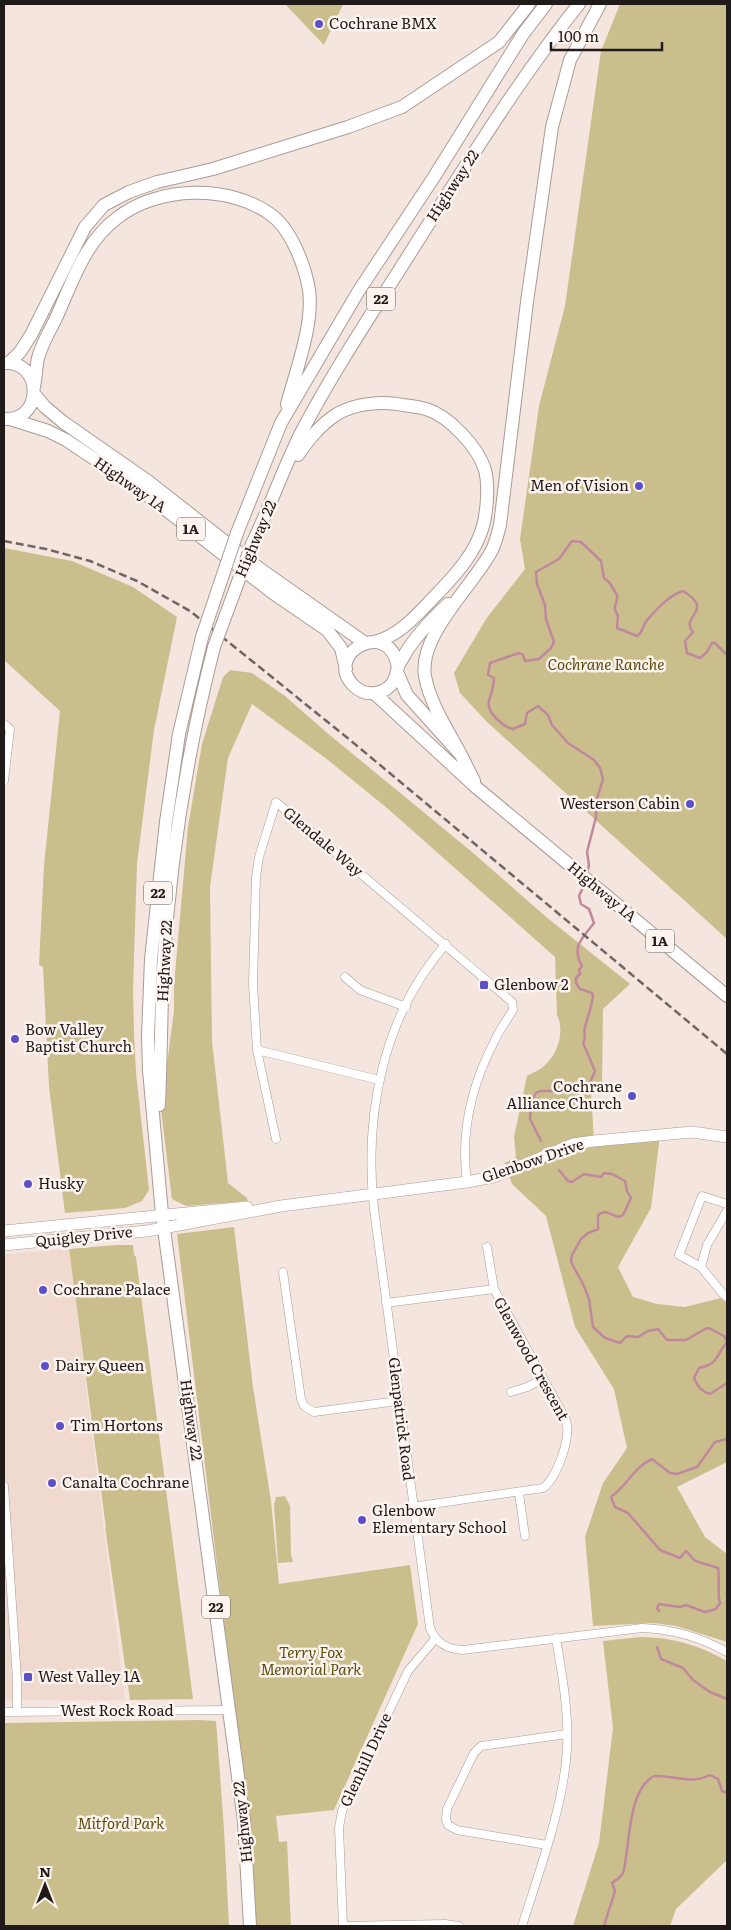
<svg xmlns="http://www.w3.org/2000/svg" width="731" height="1930" viewBox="0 0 731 1930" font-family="Literata,serif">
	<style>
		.built { fill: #f0d9cf }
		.green { fill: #cbbe8d }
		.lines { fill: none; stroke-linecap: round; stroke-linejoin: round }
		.stream { stroke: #c0889c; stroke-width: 2.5 }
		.street-casing { stroke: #aa9b95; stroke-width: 9 }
		.secondary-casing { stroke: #aa9b95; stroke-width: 12 }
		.primary-casing { stroke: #aa9b95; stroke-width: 14 }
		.street { stroke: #fff; stroke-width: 8 }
		.secondary { stroke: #fff; stroke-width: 11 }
		.primary { stroke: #fff; stroke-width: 12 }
		.rail { stroke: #6f6662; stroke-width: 2.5; stroke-dasharray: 8 4; stroke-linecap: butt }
		.primary-bridge-casing { stroke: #aa9b95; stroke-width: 14; stroke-linecap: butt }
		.primary-bridge { stroke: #fff; stroke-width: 12 }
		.poi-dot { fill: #5c50c8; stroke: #fdf3ef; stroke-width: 2 }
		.labels { text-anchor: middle; stroke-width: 5; stroke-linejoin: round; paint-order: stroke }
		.shield { fill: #fdf3ef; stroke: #625c59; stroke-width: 1 }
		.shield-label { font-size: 14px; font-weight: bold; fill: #201b19 }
		.poi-label { font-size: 15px; fill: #201b19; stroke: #fdf3ef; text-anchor: start }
		.street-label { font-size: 15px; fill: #201b19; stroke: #fdf3ef }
		.park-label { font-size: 15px; font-style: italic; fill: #5d4d0c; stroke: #fdf3ef }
	</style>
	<rect width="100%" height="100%" fill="#f4e5de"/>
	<path class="built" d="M69,1249L125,1700H4V1254Z"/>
	<path class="green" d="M285,4H343L324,45Z
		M620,4H727V939L487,722L460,693L454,673L486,619L525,569L520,539L539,406L565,306L601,51Z
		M4,548L72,561L133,587L177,617L154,730L137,863L133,989L134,1033L136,1073L149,1190L142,1201L125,1208L65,1213L49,1087L43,967L39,965L44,865L60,711L4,660Z
		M230,670L252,673L285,696L326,732L472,852L545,916L630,984L603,1009L602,1087L591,1090L594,1141L660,1135L651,1208L618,1267L633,1297L657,1304L685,1307L721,1298L727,1303V1462L677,1487L705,1537L727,1554V1642L676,1626L654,1623L593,1626L585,1537L603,1483L627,1448L614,1389L575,1327L546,1216L512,1184L505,1163L516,1157L514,1137L527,1076C532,1073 540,1070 544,1066C558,1054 565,1031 557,1015L555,957L387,808L328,760L252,704L228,758L210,887L212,1041L228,1183L247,1198L248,1201L186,1206L172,1199L161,1110L174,1011V985L188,827L202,744L223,677Z
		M234,1227L253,1387L271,1501L279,1584L410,1565L418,1624L334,1810L276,1816L279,1842L287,1841L291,1926H254L248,1821L177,1234Z
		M117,1245H133L134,1255L136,1257L193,1699L130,1700L105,1527L106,1528L69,1249Z
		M285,1496L290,1506L291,1555L293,1562L278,1563L274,1505L276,1497Z
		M640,1637C672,1637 699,1645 727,1661V1860L676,1909L670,1926H573L599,1843L613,1728L603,1641Z
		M199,1720L216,1721L224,1829L229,1926H4V1723Z"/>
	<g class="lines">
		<path class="stream" d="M587,873L589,865L587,852L596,817V802L603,779L600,768L594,760L568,743L552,725L548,715L538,706L527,713L525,724L513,729C504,727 486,713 489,701C491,693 494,687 494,678L488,675L490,663L519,653L523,655L525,661L539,659L551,648L554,642L546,619L545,605L537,584L536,572L559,559L572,541L581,542L601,561L604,578L609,582L617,595C618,605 611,605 618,616L617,628L637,636C644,631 642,625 648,619C658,608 668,596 683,591C716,611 679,616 693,632L685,641L687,653L700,658L707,652L712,643H715L727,655
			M541,1141L530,1119L531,1103L536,1093L540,1091H558L576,1085L588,1087L595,1071L583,1043C587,1037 583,1034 585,1027C588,1016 592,1006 593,996L592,993L580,989L576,983V978L580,974L579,970L582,966C571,946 582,939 594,923L589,909L581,904L579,896L585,883
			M559,1170L568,1181L572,1182L584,1174L601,1177L604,1173L612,1174L625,1181L627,1191L631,1198L623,1215L618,1217C610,1214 605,1209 598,1215V1229L588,1233L581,1239L572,1255L571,1262L583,1284L589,1299L593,1327L605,1338L620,1343L627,1336L638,1337L648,1331L658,1329L667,1340H686L705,1329L709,1328L724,1336L727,1342C715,1356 719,1364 699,1368L694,1378C697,1386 702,1392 710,1394L727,1383
			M659,1611L657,1608L659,1604L680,1607L686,1605L705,1612L716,1609L720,1603C717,1596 720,1579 718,1568C711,1565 698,1563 694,1560C691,1557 690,1554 686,1551L680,1558L660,1550L628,1513L615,1507L611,1497C627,1486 634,1467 652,1459L670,1473L677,1474L697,1467L715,1442L727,1439
			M657,1647L661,1659L683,1668L693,1680L710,1692L727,1699
			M604,1926L615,1891L612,1883C614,1881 619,1879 621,1876C625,1872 625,1863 626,1857C630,1834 630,1789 654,1776C673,1775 692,1785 710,1775L718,1779L722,1791L727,1793"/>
		<g class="street-casing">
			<path id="street" d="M4,724L10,729L4,781
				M446,944C382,1017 364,1116 374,1209L430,1628C436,1643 447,1649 463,1650L642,1628C673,1629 700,1637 727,1652
				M345,977L360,990L406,1007
				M257,1050L276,1139
				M379,1080L257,1050L253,984L256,877L259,857L276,802L512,1002L513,1010C507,1020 500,1029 495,1040C472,1084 460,1132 467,1182
				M727,1211L707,1245L701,1267L723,1294L727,1297
				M487,1247L494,1289
				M701,1267L679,1255L702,1196L727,1204
				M283,1272L301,1399L304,1406L314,1412L398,1401
				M386,1303L494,1289L565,1418C573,1435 557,1478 543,1488L412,1507
				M511,1392L527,1387L543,1379
				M4,1486L17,1679V1712
				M519,1493L525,1536
				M4,1712L230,1710
				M547,1845L457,1830L448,1825L446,1819L447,1809L474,1753L481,1746L567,1734
				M343,1926L339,1828L342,1811L408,1671L435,1639
				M343,1926L445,1924L459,1926
				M522,1926C539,1872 564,1805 567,1749C569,1712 562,1674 556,1638"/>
		</g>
		<g class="secondary-casing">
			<path id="secondary" d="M4,1231L247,1207
				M4,1245L147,1231L281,1206L467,1182L494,1177L573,1144L594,1141L692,1132L727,1137"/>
		</g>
		<g class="primary-casing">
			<path id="primary" d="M4,363C42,360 44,419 7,419
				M9,363L20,352L31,335L85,227L104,205L129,192L157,182L213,169L348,127L402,107L499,42L529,4
				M34,387C36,377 36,367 38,358C42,343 51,329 57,316C73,280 85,242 117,218C158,186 228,184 270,214C291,228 305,266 309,290C314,323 296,371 287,404
				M34,394L45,407L63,422L149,482L260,569L365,643
				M10,419L48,431L66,440L138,488L273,593L327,630L341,648L346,669
				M298,455C309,439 320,425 337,414C356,403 383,401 403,405C411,406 419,407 426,409C449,416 478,447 485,470C489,485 487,511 483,526C476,552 457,573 439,592C420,611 401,636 374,642
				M237,533L281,423L358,292L434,177L523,34L546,4
				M252,544C270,507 283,469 301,433C336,366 379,303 419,239C470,159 520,78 579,4
				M202,637L179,734L166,822L151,959L148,1037L149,1070L162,1214L244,1821L250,1926
				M398,667C389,616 323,654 353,685C359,691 367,694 374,693C381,693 387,689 391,685C396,679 396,674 398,667C399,663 403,658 405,654C416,635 432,619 448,604
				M397,672L407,695L461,755L474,781
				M374,693L477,788L727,996
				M461,755C448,730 430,704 425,676C418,635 474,585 492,550C496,542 498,533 500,525L527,302L552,127L570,60L600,4
				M159,1105C161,1060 161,1014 163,969C170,860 187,752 214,647"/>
		</g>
		<use href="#street" class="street"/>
		<use href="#secondary" class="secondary"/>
		<use href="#primary" class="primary"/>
		<path class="rail" d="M4,541L46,549L90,561L137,581L190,611L350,740L727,1054"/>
		<g class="primary-bridge-casing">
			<path id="primary-bridge" d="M202,637L237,533
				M214,647L252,544"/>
		</g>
		<use href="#primary-bridge" class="primary-bridge"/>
	</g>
	<g class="poi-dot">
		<circle cx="319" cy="24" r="5"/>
		<circle cx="639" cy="486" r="5"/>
		<circle cx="690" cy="804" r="5"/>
		<rect x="479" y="980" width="10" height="10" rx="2.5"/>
		<circle cx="15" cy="1039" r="5"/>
		<circle cx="632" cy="1096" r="5"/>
		<circle cx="28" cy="1184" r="5"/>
		<circle cx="43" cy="1290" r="5"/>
		<circle cx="45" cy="1366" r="5"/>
		<circle cx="60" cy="1426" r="5"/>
		<circle cx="52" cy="1483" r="5"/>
		<circle cx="362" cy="1520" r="5"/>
		<rect x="23" y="1672" width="10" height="10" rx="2.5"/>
	</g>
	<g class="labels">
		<g class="shield">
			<rect x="367" y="287.5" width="28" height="23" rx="4"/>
			<rect x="177" y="517.5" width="28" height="23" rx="4"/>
			<rect x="144" y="881.5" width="28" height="23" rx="4"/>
			<rect x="646" y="929.5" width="28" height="23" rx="4"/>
			<rect x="202" y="1595.5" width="28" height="23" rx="4"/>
		</g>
		<g class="shield-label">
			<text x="381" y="304">22</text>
			<text x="191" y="534">1A</text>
			<text x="158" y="898">22</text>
			<text x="660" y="946">1A</text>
			<text x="216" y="1612">22</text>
		</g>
		<g class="poi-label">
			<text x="329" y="29">Cochrane BMX</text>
			<text x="629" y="491" text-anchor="end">Men of Vision</text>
			<text x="680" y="809" text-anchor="end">Westerson Cabin</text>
			<text x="494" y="990">Glenbow 2</text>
			<text x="25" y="1035">Bow Valley<tspan x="25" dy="17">Baptist Church</tspan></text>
			<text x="622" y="1092" text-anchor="end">Cochrane<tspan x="622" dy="17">Alliance Church</tspan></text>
			<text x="38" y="1189">Husky</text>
			<text x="53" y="1295">Cochrane Palace</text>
			<text x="55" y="1371">Dairy Queen</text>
			<text x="70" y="1431">Tim Hortons</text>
			<text x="62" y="1488">Canalta Cochrane</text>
			<text x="372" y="1516">Glenbow<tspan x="372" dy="17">Elementary School</tspan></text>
			<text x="38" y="1682">West Valley 1A</text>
		</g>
		<g class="street-label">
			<text transform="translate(453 186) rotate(-57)" y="5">Highway 22</text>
			<text transform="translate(130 485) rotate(35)" y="5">Highway 1A</text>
			<text transform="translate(256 539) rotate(-67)" y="5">Highway 22</text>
			<text transform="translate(323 842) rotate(40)" y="5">Glendale Way</text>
			<text transform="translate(602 892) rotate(40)" y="5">Highway 1A</text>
			<text transform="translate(165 961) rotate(-87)" y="5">Highway 22</text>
			<text transform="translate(533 1161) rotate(-19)" y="5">Glenbow Drive</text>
			<text transform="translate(84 1237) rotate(-6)" y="5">Quigley Drive</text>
			<text transform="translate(531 1359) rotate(61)" y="5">Glenwood Crescent</text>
			<text transform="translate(401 1419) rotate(83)" y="5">Glenpatrick Road</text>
			<text transform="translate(191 1420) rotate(82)" y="5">Highway 22</text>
			<text x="117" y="1716">West Rock Road</text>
			<text transform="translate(366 1760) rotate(-65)" y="5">Glenhill Drive</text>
			<text transform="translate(243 1822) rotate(-96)" y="5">Highway 22</text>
		</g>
		<g class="park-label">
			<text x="606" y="670">Cochrane Ranche</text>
			<text x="311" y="1658">Terry Fox<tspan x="311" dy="17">Memorial Park</tspan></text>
			<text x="121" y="1829">Mitford Park</text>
		</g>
	</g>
	<rect width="731" height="1930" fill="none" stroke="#201b19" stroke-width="10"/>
	<g transform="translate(45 1885)" stroke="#fdf3ef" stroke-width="4" paint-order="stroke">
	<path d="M0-4L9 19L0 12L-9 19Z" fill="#201b19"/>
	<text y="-8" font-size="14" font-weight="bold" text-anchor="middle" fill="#201b19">N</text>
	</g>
	<path d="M551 42v8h111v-8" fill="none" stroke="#201b19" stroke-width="2.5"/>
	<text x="558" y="42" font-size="15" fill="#201b19" stroke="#fdf3ef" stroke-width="4" paint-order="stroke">100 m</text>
</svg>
